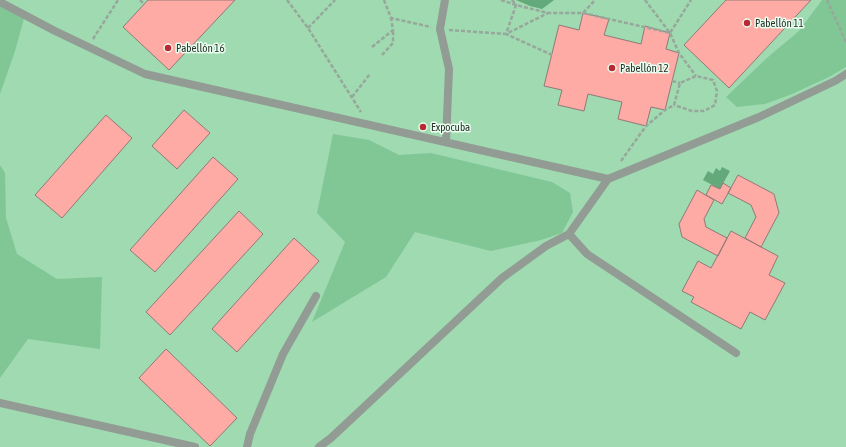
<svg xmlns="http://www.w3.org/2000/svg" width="846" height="447" viewBox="0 0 846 447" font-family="'Asap Condensed',sans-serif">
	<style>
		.green { fill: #9fdab0 }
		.forest { fill: #81c796 }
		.water { fill: #63a979 }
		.building { fill: #feaaa5; stroke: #927977 }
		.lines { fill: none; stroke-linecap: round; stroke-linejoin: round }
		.path { stroke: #97a79b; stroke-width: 2.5; stroke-dasharray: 4 2; stroke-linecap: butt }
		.lane { stroke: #929b94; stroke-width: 8 }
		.poi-dot { fill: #b92932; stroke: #e9ffef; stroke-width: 1.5 }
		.labels { text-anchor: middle; stroke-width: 3; stroke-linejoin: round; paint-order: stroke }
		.poi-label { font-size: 11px; fill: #28302a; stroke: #e9ffef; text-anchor: start }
	</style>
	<rect width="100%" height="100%" fill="#dcf1e1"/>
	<path class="green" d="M0,0H846V447H0Z"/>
	<path class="forest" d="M822,0H846V67L829,77L792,94L765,104L737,107L726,97L768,57L799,31Z
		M0,2L25,15L15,51L0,94Z
		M333,134L369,140L399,155L431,153L552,182L570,193L573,212L562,233L541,240L491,251L415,232L386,277L312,322L345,242L317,213Z
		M0,165L5,173L6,218L17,254L57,279L102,277L100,349L28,339L0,378Z"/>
	<path class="water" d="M516,0H554L542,9L530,6Z
		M722,167L730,171L720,189L703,180L708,171L713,174L716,168L720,171Z"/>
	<path class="building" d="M148,0H235L169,70L123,27Z
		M726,0H811L729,88L684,45Z
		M583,13L609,19L604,35L641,44L645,26L670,33L666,49L679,53L665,110L651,107L646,126L618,119L622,102L588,94L584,111L558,105L562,90L544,86L559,25L579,30Z
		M184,110L210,133L177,169L152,146Z
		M106,115L132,138L62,218L35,195Z
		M213,157L238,179L155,272L130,250Z
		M738,175L774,194L779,213L761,247L745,238L756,217L751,205L728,193Z
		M723,183L731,188L722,204L706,195L711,185L720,189Z
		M697,190L714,200L704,219L706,227L727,238L718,256L682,237L679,224Z
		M239,211L263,234L170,335L146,312Z
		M731,231L778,256L769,275L785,283L765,320L750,312L741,329L691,302L694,297L682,291L698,261L711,268Z
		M294,238L319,261L237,352L212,329Z
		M166,349L237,418L210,446L139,378Z"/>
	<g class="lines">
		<path class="path" d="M140,0L144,4
			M287,0L308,28L361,112
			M384,0L391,18L431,27
			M501,0L516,5L548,13H583L595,0
			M512,0L516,5L506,34L552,55
			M645,0L670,33L679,53L696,76
			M827,0L846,42
			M583,13L670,33L691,0
			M308,28L335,0
			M449,30L506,34L548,13
			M93,39L118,0
			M372,47L393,30L391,18
			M382,55L393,43V30
			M672,81L680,83
			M352,97L370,74
			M621,161L646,126L665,110L674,105L680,83L696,76L713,80L717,91L715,105L704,111H692L674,105"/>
		<path class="lane" d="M445,0L440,29L449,69L446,142
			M0,2L55,31L145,74L608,179L759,117L835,81L846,74
			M569,234L587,254L736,353
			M0,403L195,447
			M247,447L250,434L283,354L316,296
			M319,447L331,438L502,278L546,246L569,234L608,179"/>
	</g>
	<g class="poi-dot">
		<circle cx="747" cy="23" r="4"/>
		<circle cx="168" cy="48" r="4"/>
		<circle cx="612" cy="68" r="4"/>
		<circle cx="423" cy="127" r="4"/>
	</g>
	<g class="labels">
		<g class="poi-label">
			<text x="755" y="27">Pabellón 11</text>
			<text x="176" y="52">Pabellón 16</text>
			<text x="620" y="72">Pabellón 12</text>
			<text x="431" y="131">Expocuba</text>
		</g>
	</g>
</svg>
